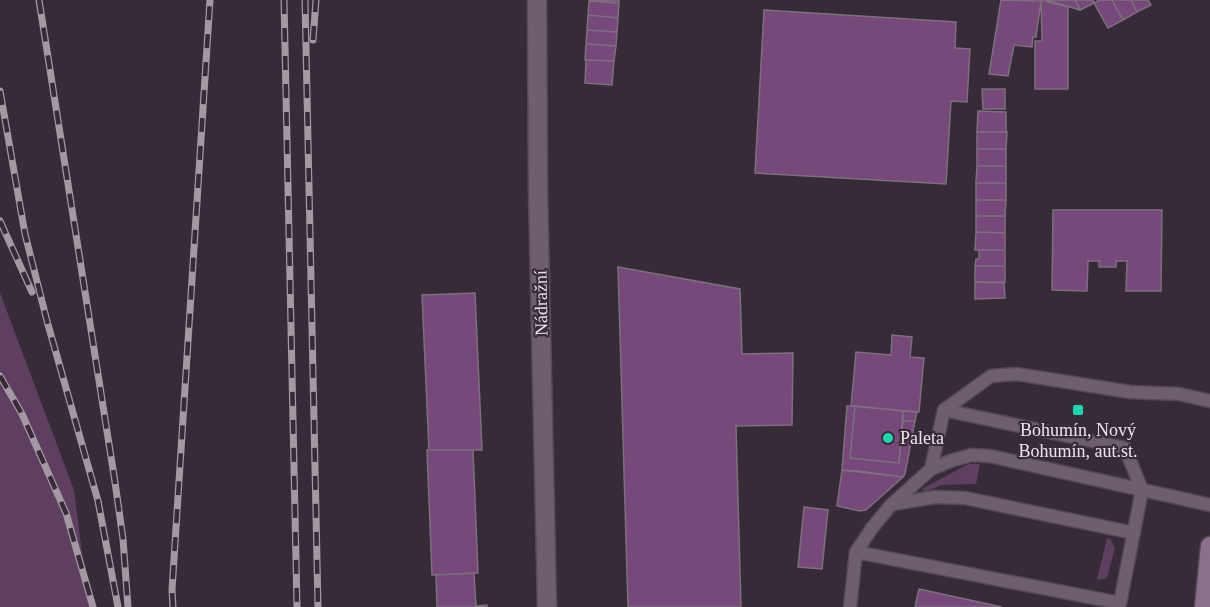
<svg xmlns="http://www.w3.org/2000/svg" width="1210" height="607" viewBox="0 0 1210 607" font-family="Georgia,serif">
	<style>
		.green { fill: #5f3f61 }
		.building { fill: #76497a; stroke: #7d6f7e; stroke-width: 1.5 }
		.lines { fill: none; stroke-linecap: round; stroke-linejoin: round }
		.lane-casing { stroke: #544954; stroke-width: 15 }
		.street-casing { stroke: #544954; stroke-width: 21 }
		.secondary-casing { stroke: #544954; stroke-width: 21 }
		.lane { stroke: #6d5f6e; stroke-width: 12 }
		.street { stroke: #6d5f6e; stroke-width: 18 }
		.secondary { stroke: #8a708c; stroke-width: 18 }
		.rail-casing { stroke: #a399a3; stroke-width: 7 }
		.rail { stroke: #372b38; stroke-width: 4.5; stroke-dasharray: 14; stroke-linecap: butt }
		.poi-dot { fill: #1cd5b1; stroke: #372b38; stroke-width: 2 }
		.labels { text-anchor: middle; stroke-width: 4.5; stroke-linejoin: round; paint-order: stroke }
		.street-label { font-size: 18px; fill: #ece4ec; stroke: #372b38 }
		.poi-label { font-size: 18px; fill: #ece4ec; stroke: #372b38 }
	</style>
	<rect width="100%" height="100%" fill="#372b38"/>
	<path class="green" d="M0,293L74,490L89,607H0Z
		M968,464H980L976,484L942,485L924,492L922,489Z
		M1107,538L1111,540L1115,548L1107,578L1097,580Z"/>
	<path class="building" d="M589,0H619V3Z
		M1001,0L1041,1L1036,37H1033L1032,47L1014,45L1008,76L989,74Z
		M1041,0L1068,7V89H1035V41H1042Z
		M1046,0H1075L1080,10Z
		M1075,0H1093L1094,3L1080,10Z
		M1099,0H1112L1123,20L1108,28L1094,3Z
		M1112,0H1131L1137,12L1123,20Z
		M1131,0H1148L1151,5L1137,12Z
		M589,1L619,3L618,18L588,15Z
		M764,10L956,22L955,48L970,49L967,102L951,101L946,184L755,173Z
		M588,15L618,18L617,32L587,30Z
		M587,30L617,32L616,46L586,44Z
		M586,44L616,46L614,61L585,60Z
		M586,60L614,61L612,85L585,83Z
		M982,89H1005V109H983Z
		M978,111L1006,112V132H977Z
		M977,132H1007L1006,149H977Z
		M977,149H1006V166H977Z
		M977,166H1006V183H976Z
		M976,183H1006V200H976Z
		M976,200H1006L1005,216H976Z
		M1053,210H1162L1161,291H1126L1127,261H1116V267H1099V261H1088L1087,291L1052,290Z
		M976,216H1005V233L976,232Z
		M976,232L1005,233V250H975Z
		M979,250H1005V266H975L976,259H979Z
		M975,266H1005V282H975Z
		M618,267L740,289L742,354L793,353L792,425L736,426L741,607H628Z
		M975,282L1004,283L1005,298L975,299Z
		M475,293L482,450H429L422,295Z
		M892,335L912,337L910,357L924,358L919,412L851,406L856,352L891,355Z
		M847,406H855L850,458L899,463L903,421H915L905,474L903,477L842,470Z
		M855,406L903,411L899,463L850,458Z
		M903,411L917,412L915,421H903Z
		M427,450H473L478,573L432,575Z
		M842,470L859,471L903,477L866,510L860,511L837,506Z
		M804,507L828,510L822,569L798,567Z
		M474,573L476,606L487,605V607H437L436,575Z
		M919,589L1002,607H915Z"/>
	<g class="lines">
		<g class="lane-casing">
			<path id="lane" d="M931,469L944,410L991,376L1016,374L1130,392L1179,394L1210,401
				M893,504L935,497L965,498L1134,533
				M856,552L1120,603L1142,490L1125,448L944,410
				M850,607L856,552L872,528L891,505L931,469L953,460L972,455L990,456L1210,505"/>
		</g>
		<g class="street-casing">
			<path id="street" d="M537,0L538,192L547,607"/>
		</g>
		<g class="secondary-casing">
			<path id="secondary" d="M1204,607L1210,546"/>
		</g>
		<use href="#lane" class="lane"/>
		<use href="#street" class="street"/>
		<use href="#secondary" class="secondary"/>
		<g class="rail-casing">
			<path id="rail" d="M39,0L115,482L123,539L128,607
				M284,0L297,607
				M305,0L318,607
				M313,40L316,0
				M0,91L25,234L47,321L98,501L118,607
				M0,221L32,292
				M0,376L22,414L66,513L93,607
				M173,607L172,590L210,0"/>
		</g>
		<use href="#rail" class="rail"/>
	</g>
	<g class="poi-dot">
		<rect x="1072" y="404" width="12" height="12" rx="3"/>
		<circle cx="888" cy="438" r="6"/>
	</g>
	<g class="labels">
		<g class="street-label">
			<text transform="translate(541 303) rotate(-91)" y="6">Nádražní</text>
		</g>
		<g class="poi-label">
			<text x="1078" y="436">Bohumín, Nový<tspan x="1078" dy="21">Bohumín, aut.st.</tspan></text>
			<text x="900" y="444" text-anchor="start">Paleta</text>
		</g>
	</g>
</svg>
